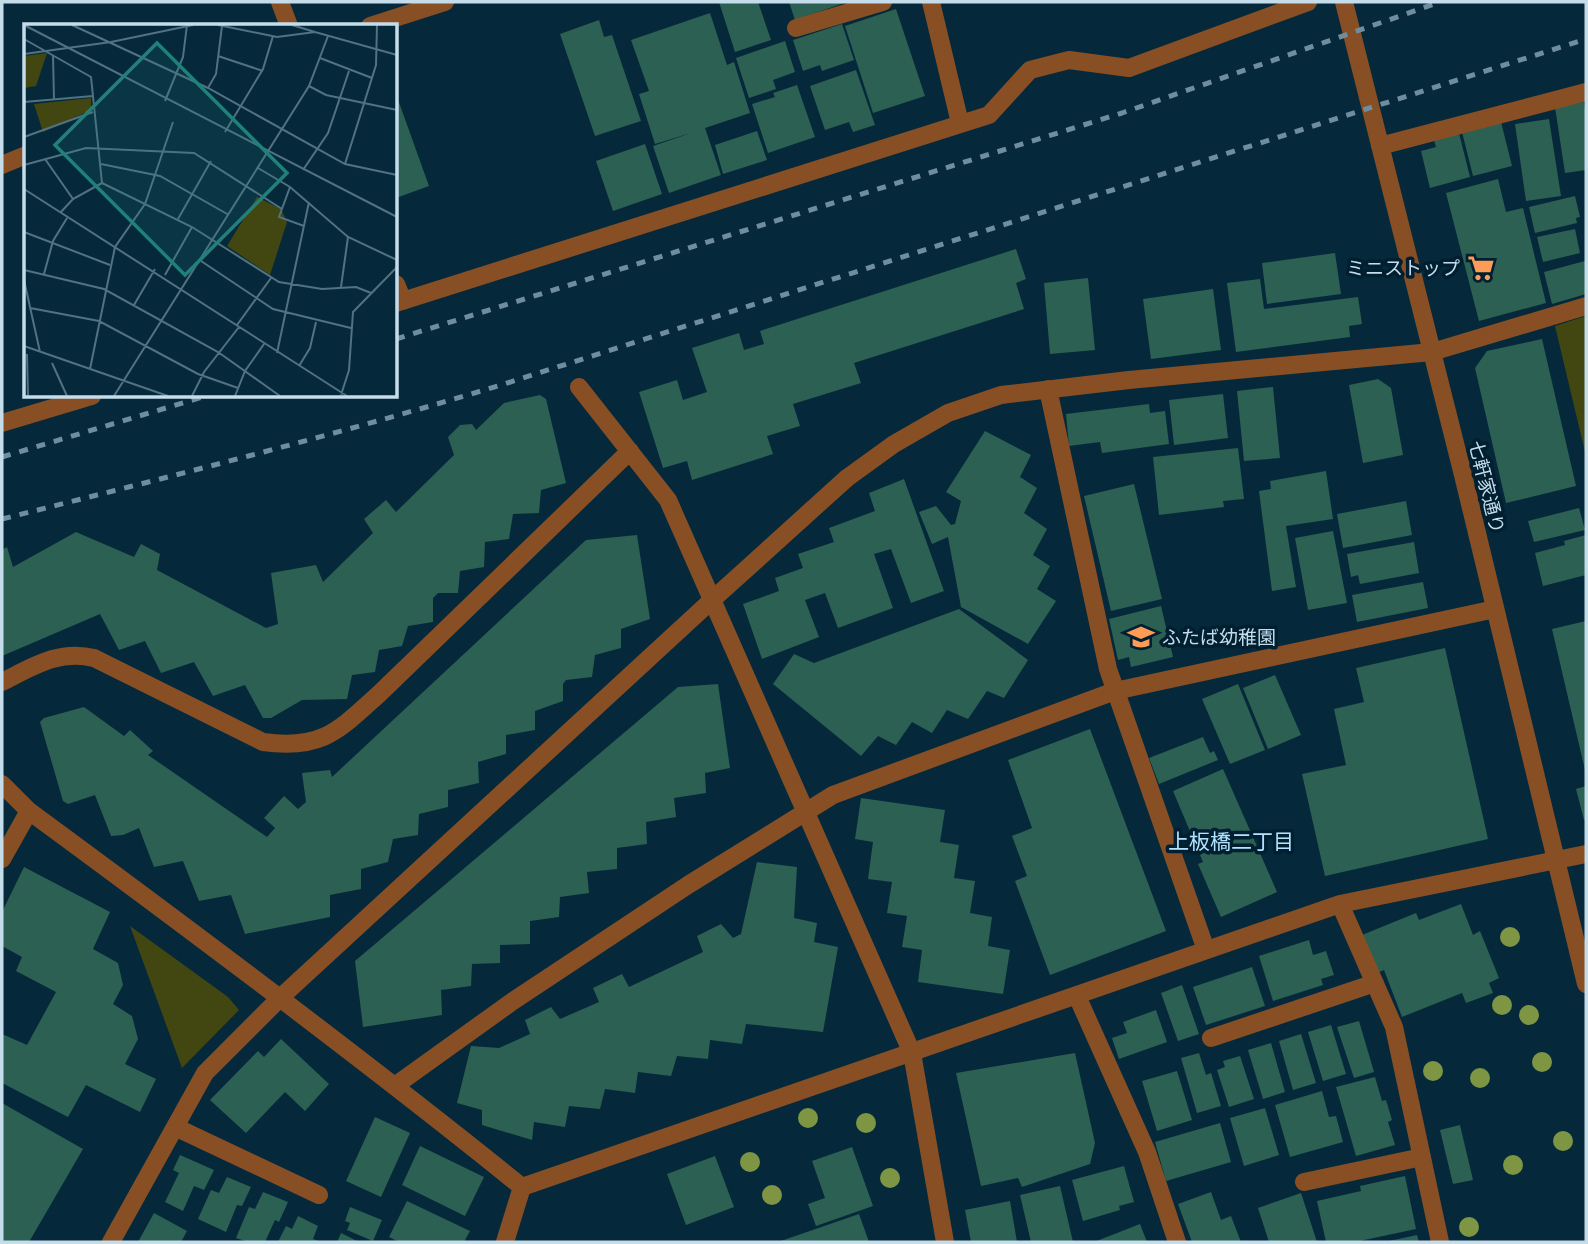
<svg xmlns="http://www.w3.org/2000/svg" width="1588" height="1244" viewBox="0 0 1588 1244" font-family="'Open Sans','Noto Sans JP',sans-serif">
	<style>
		.green { fill: #424711 }
		.building { fill: #2b6052 }
		.lines { fill: none; stroke-linecap: round; stroke-linejoin: round }
		.minor { stroke: #884f25; stroke-width: 18 }
		.rail { stroke: #708d9d; stroke-width: 5; stroke-dasharray: 9 9; stroke-linecap: butt }
		.tree { fill: #7e9643 }
		.labels { text-anchor: middle; stroke-width: 7; stroke-linejoin: round; paint-order: stroke }
		.poi-label { font-size: 19px; fill: #c5ddeb; stroke: #001f30; text-anchor: end }
		.street-label { font-size: 19px; fill: #c5ddeb; stroke: #001f30 }
		.neighbourhood-label { font-size: 21px; fill: #b2e2ff; stroke: #001f30 }
		.inset-road { fill: none; stroke: #527181; stroke-width: 2 }
		.view { fill: #21807a; fill-opacity: 0.15; stroke: #21807a; stroke-width: 3.5 }
		.inset-edge { fill: none; stroke: #c5ddeb; stroke-width: 3.5 }
	</style>
	<rect width="100%" height="100%" fill="#05293b"/>
	<path class="green" d="M1586,316V456L1555,326Z
		M130,926L228,997L239,1010L182,1068Z"/>
	<path class="building" d="M719,2H758L771,40L735,52Z
		M789,2H847L795,20Z
		M896,9L925,96L873,113L845,26Z
		M710,13L727,65L734,62L750,113L705,128L721,175L669,193L653,146L691,133L655,144L639,94L649,91L631,40Z
		M599,20L604,37L612,35L641,121L595,136L560,34Z
		M842,24L854,60L822,71L820,65L803,71L793,40Z
		M785,41L795,72L773,80L776,89L749,98L736,58Z
		M856,70L875,125L853,132L849,122L825,130L810,86Z
		M797,85L815,137L768,153L752,104L775,97L773,93Z
		M396,94L429,186L396,198Z
		M1584,102L1586,118V170L1565,173L1555,107Z
		M1549,119L1561,196L1526,201L1515,124Z
		M1501,122L1512,166L1473,176L1462,132Z
		M757,131L767,160L723,174L715,145Z
		M1459,133L1470,177L1430,188L1421,151L1436,147L1434,140Z
		M645,144L662,194L613,211L596,161Z
		M1498,179L1506,212L1523,208L1546,303L1479,321L1446,193Z
		M1575,196L1580,217L1576,218L1577,223L1535,233L1529,207Z
		M1575,229L1580,253L1543,262L1537,237Z
		M1016,249L1026,279L1016,283L1024,309L854,363L861,383L793,404L800,426L767,436L773,454L692,480L687,461L663,468L639,392L677,380L683,400L707,392L692,348L739,333L744,350L764,344L760,331Z
		M1335,253L1341,294L1267,304L1262,263Z
		M1585,261L1586,294L1552,304L1544,272Z
		M1088,278L1095,350L1050,354L1044,283Z
		M1260,279L1264,309L1358,297L1362,324L1349,326L1350,337L1236,352L1227,283Z
		M1213,289L1221,350L1151,359L1143,299Z
		M1542,339L1576,486L1506,503L1475,368L1487,351Z
		M1378,379L1391,388L1403,455L1363,463L1349,385Z
		M1273,387L1280,458L1244,461L1237,391Z
		M1223,394L1228,438L1174,445L1169,400Z
		M540,395L546,399L566,483L541,490L539,513L513,514L509,539L485,542L484,567L460,571L458,593H438L433,598V622L408,626L402,646L379,650L375,672L352,675L347,699L302,700L271,718H263L245,685L213,696L194,662L161,673L145,641L119,650L100,614L2,656V550L7,547L13,567L76,532L134,557L141,544L160,554L157,570L266,628L278,624L271,573L316,565L323,582L373,533L364,519L386,500L396,512L454,455L448,437L460,425L472,424L476,430L504,403Z
		M1149,404L1150,413L1165,411L1169,444L1102,453L1100,442L1069,446L1066,414Z
		M985,431L1031,455L1020,477L1037,488L1024,513L1047,529L1033,555L1050,566L1037,589L1056,601L1028,644L961,607L948,537L932,544L919,512L936,506L951,525L955,524L961,501L946,492Z
		M1238,448L1244,499L1223,501L1224,507L1159,515L1153,457Z
		M1326,471L1333,519L1286,526L1296,587L1272,591L1259,491L1271,489L1270,481Z
		M904,479L944,591L911,603L891,549L874,554L893,608L838,628L825,593L805,600L819,637L762,659L743,604L779,591L775,578L803,568L798,554L834,542L829,528L875,511L869,493Z
		M1134,484L1162,599L1111,611L1084,496Z
		M1406,501L1412,535L1343,548L1337,514Z
		M1579,508L1585,530L1534,542L1528,521Z
		M1333,531L1347,603L1308,610L1295,538Z
		M637,535L650,619L621,629V648L595,655L592,677L566,680L563,684V701L535,711V730L506,735V754L478,762L479,783L448,790V807L419,814L418,835L393,839L388,862L361,869V889L330,895V917L245,934L231,895L199,901L183,861L154,867L139,828L123,835L111,836L95,795L68,804L63,801L40,722L44,718L84,707L124,736L130,730L153,751L148,755L267,837L275,828L264,818L284,796L298,809L306,802L302,773L330,770L332,777L586,540Z
		M1586,535V575L1543,586L1535,553L1565,545L1564,541Z
		M1414,542L1419,573L1360,584L1358,575L1351,577L1347,554Z
		M1423,582L1428,608L1357,622L1352,595Z
		M1161,606L1173,657L1131,667L1129,657L1118,660L1109,619Z
		M959,609L1028,660L1004,698L987,691L968,719L947,710L932,733L912,722L896,745L878,736L861,756L773,684L794,654L814,663Z
		M1586,621V770H1585L1552,629Z
		M1445,648L1488,839L1325,876L1302,774L1346,765L1334,709L1364,702L1356,668Z
		M1275,675L1301,735L1268,749L1243,688Z
		M718,684L730,768L705,773L706,793L674,798L676,817L646,822L647,844L617,848V869L587,872L589,893L560,897L559,917L530,921V944L500,945V963L472,964L471,986L441,990L442,1015L363,1027L355,961L678,687Z
		M1238,684L1265,750L1230,764L1202,699Z
		M1090,729L1166,931L1050,975L1015,881L1027,876L1012,836L1032,828L1008,760Z
		M1203,737L1210,753L1214,751L1218,760L1159,784L1149,758Z
		M1223,769L1277,892L1221,917L1198,864L1203,862L1173,791Z
		M1586,786V819L1584,820L1576,789Z
		M861,798L945,810L940,842L959,845L954,878L975,881L970,913L992,917L988,946L1010,950L1003,994L918,982L922,950L902,947L907,916L887,913L892,882L868,879L873,842L855,839Z
		M757,862L797,867L794,918L817,923L814,942L838,947L823,1032L746,1024L742,1044L710,1040L708,1059L677,1056L671,1076L638,1072L635,1093L605,1089L600,1109L569,1106L565,1127L534,1122L532,1140L482,1125V1110L457,1103L471,1046L499,1048L530,1034L525,1020L551,1007L560,1019L599,1002L593,988L622,974L629,987L703,952L697,936L721,924L733,938L741,934Z
		M24,867L110,912L93,949L118,963L123,985L113,1004L132,1016L138,1039L125,1064L156,1079L140,1112L86,1085L68,1117L2,1083V1034L27,1045L56,992L16,971L22,957L2,946V912Z
		M1461,904L1473,935L1480,931L1499,978L1489,983L1493,993L1466,1003L1462,993L1402,1017L1384,970L1377,973L1362,935L1416,913L1419,920Z
		M1309,940L1313,955L1326,951L1334,975L1321,979L1323,985L1273,1001L1259,956Z
		M1252,967L1265,1006L1206,1025L1193,987Z
		M1182,985L1199,1034L1178,1041L1161,993Z
		M1156,1010L1167,1042L1119,1059L1112,1038L1127,1033L1123,1022Z
		M1359,1021L1374,1072L1354,1078L1337,1027Z
		M1331,1025L1346,1074L1323,1081L1308,1032Z
		M1301,1034L1316,1083L1293,1090L1279,1041Z
		M281,1039L329,1084L305,1111L285,1092L246,1133L210,1100L258,1051L264,1057Z
		M1271,1043L1285,1092L1263,1099L1248,1050Z
		M1075,1053L1095,1143L1090,1164L1022,1187L1018,1178L981,1186L956,1073Z
		M1199,1053L1206,1075L1211,1073L1221,1106L1197,1113L1181,1058Z
		M1240,1056L1254,1099L1229,1107L1217,1070L1225,1067L1223,1061Z
		M1177,1071L1192,1120L1157,1131L1142,1081Z
		M1375,1077L1382,1101L1386,1100L1392,1120L1388,1122L1395,1145L1356,1156L1336,1087Z
		M1322,1091L1329,1117L1336,1116L1343,1142L1290,1157L1275,1105Z
		M2,1103L83,1149L29,1242H2Z
		M1265,1108L1279,1155L1244,1166L1230,1118Z
		M375,1117L410,1133L381,1197L346,1181Z
		M1220,1123L1231,1162L1166,1181L1155,1142Z
		M1460,1125L1473,1180L1453,1184L1440,1130Z
		M420,1146L484,1177L465,1216L402,1185Z
		M852,1147L873,1206L816,1226L808,1204L825,1198L812,1161Z
		M180,1155L214,1170L204,1190L194,1186L183,1211L165,1202L179,1173L173,1170Z
		M715,1156L734,1207L686,1225L667,1174Z
		M1124,1166L1134,1202L1119,1206L1120,1210L1083,1221L1072,1180Z
		M1405,1176L1416,1229L1355,1242H1326L1317,1201L1361,1191L1360,1186Z
		M227,1177L251,1187L242,1206L237,1205L226,1232L198,1219L211,1190L219,1193Z
		M1060,1186L1073,1242H1031L1020,1195Z
		M263,1192L288,1202L279,1222L275,1220L265,1242H248L236,1238L249,1207L255,1209Z
		M1211,1192L1221,1220L1231,1216L1241,1242H1192L1178,1204Z
		M1301,1193L1317,1242H1269L1258,1208Z
		M407,1201L470,1231L464,1242H399L389,1237Z
		M1010,1201L1017,1242H971L965,1210Z
		M350,1207L382,1220L373,1241L347,1230L350,1223L345,1221Z
		M154,1213L187,1231L181,1242H138Z
		M859,1214L869,1242H778Z
		M298,1216L318,1226L313,1239L321,1242H278L286,1226L292,1229Z
		M1140,1224L1147,1242H1094Z
		M341,1233L359,1242H337Z
		M1417,1235L1419,1242H1389V1241Z"/>
	<g class="lines">
		<path class="minor" d="M280,2L289,26
			M931,2L960,123
			M1344,2L1463,475L1586,984
			M370,26L445,2
			M796,28L883,2
			M1380,146L1586,92
			M2,165L26,155
			M396,284L403,301
			M396,303L989,115L1030,70L1069,60L1129,68L1308,2
			M579,387L668,500L912,1053L945,1242
			M1048,389L1108,669L1206,950
			M2,423L92,396
			M2,682C32,667 59,649 94,658L263,742C322,750 338,731 379,694L630,451
			M2,784L29,811C195,933 361,1057 522,1187
			M2,859L29,811
			M1340,904L1394,1027L1440,1242
			M1077,996L1147,1152L1177,1242
			M1211,1038L1375,983
			M396,1085L513,1001L688,885L833,795L1115,691L1495,609
			M175,1127L319,1195
			M1304,1182L1422,1157
			M522,1187L1340,904L1586,854
			M111,1242L205,1073L281,997L712,600L847,478L894,444L948,413L1001,395L1129,380L1432,352L1586,306
			M505,1242L522,1187"/>
		<path class="rail" d="M396,339L1122,113L1440,2
			M2,457L206,396
			M2,519C169,477 336,435 501,385L1586,39"/>
	</g>
	<g class="tree">
		<circle cx="1510" cy="937" r="10"/>
		<circle cx="1502" cy="1005" r="10"/>
		<circle cx="1529" cy="1015" r="10"/>
		<circle cx="1542" cy="1062" r="10"/>
		<circle cx="1433" cy="1071" r="10"/>
		<circle cx="1480" cy="1078" r="10"/>
		<circle cx="808" cy="1118" r="10"/>
		<circle cx="866" cy="1123" r="10"/>
		<circle cx="1563" cy="1141" r="10"/>
		<circle cx="750" cy="1162" r="10"/>
		<circle cx="1513" cy="1165" r="10"/>
		<circle cx="890" cy="1178" r="10"/>
		<circle cx="772" cy="1195" r="10"/>
		<circle cx="1469" cy="1227" r="10"/>
	</g>
	<defs>
		<g id="supermarket-bare" transform="scale(2.1)"><path d="M-6-5.5h2.5l.6 2H6L4.5 2H-2.5L-4.4-4H-6ZM-1.5 3.2a1.3 1.3 0 1 0 .1 0ZM3 3.2a1.3 1.3 0 1 0 .1 0Z" fill="#fd9c56" stroke="#001f30" stroke-width="2.5" paint-order="stroke"/></g>
		<g id="school-bare" transform="scale(2.1)"><path d="M0-5L7-2L0 1L-7-2ZM-4 1L0 2.5L4 1V4Q0 6-4 4Z" fill="#fd9c56" stroke="#001f30" stroke-width="2.5" paint-order="stroke"/></g>
	</defs>
	<g fill-rule="evenodd">
		<use href="#supermarket-bare" x="1481" y="268"/>
		<use href="#school-bare" x="1141" y="637"/>
	</g>
	<g class="labels">
		<g class="poi-label">
			<text x="1460" y="275">ミニストップ</text>
			<text x="1162" y="644" text-anchor="start">ふたば幼稚園</text>
		</g>
		<g class="street-label">
			<text transform="translate(1487 487) rotate(76)" y="7">七軒家通り</text>
		</g>
		<g class="neighbourhood-label">
			<text x="1231" y="849">上板橋二丁目</text>
		</g>
	</g>
	<g transform="translate(24 24)">
		<rect width="373" height="373" fill="#05293b"/>
		<path d="M23,29L12,62L0,64V32ZM67,74V86L19,108L10,80ZM233,173L257,185L263,198L246,251L203,222Z" fill="#424711"/>
		<path class="inset-road" d="M0,1L373,193M48,1L184,64L321,140L373,151M194,1L253,13L291,8L373,31M268,1L291,8M0,15L67,53L78,159M0,30L87,18L169,1M29,31L30,76M194,32L239,47M296,34L348,54M285,62L302,71L373,86M184,64L192,50L198,2M141,77L159,33L163,1M0,78L69,72M201,108L239,45L249,12M0,113L69,88M21,135L49,175M77,140L136,152L205,191M321,140L352,41L353,1M0,141L62,124L170,129L258,185M234,144L266,163L324,213L373,236M279,146L304,109L325,47M78,159L168,203L255,258L298,265L332,263L347,269M266,163L255,193L280,202M0,165L323,372M36,189L49,175L78,159M154,195L187,137M0,208L86,241M177,237L249,285L327,304M0,246L80,265L194,328L256,372M20,250L29,217L43,194M141,251L168,203M0,256L16,328M317,263L324,213M110,281L131,245M6,284L75,297L174,350L214,364M213,301L247,254M0,322L144,372M253,329L285,178M3,330L4,372M28,339L43,372M275,342L286,324L292,298M66,345L91,223L121,180L149,98M317,371L325,346L329,288L373,243M90,372L285,62L304,12M168,372L180,348L215,303M211,372L221,347L240,320"/>
		<path class="view" d="M133,19L263,149L161,251L31,121Z"/>
		<rect width="373" height="373" class="inset-edge"/>
	</g>
	<rect width="1588" height="1244" fill="none" stroke="#c5ddeb" stroke-width="7"/>
</svg>
